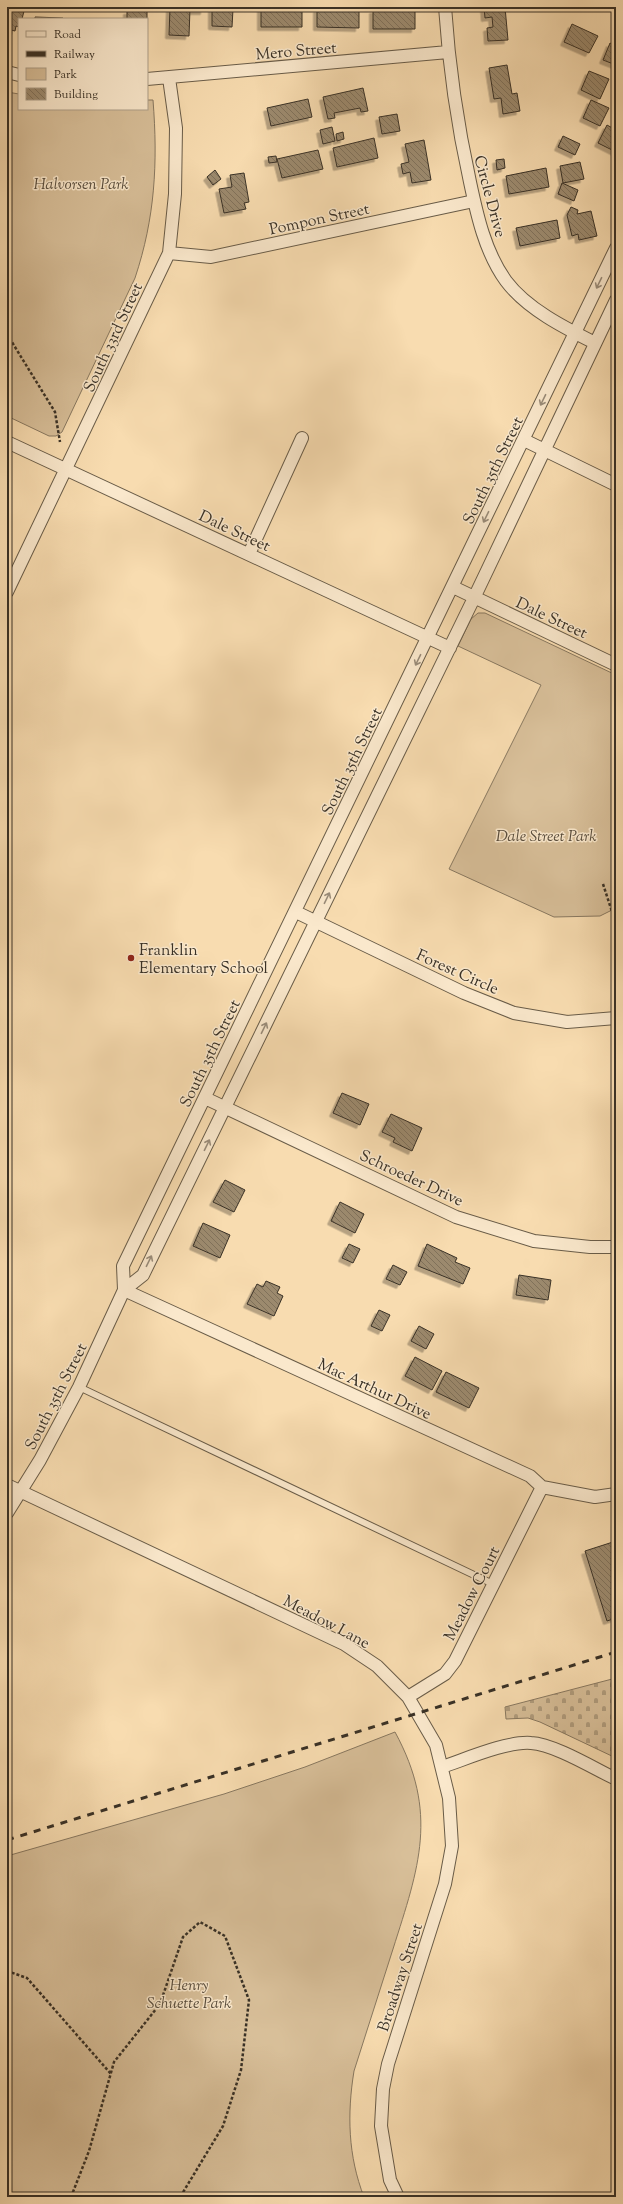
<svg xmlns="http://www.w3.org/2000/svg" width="623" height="2204" viewBox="0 0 623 2204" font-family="'Sorts Mill Goudy',serif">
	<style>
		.cemetery { fill: url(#cemetery-stones); stroke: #887860 }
		.park { fill: #d8bf99; stroke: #887860 }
		.building { fill: url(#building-back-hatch); stroke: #393126; filter: url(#shadow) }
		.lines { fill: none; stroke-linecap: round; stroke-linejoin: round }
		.service-casing { stroke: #695c48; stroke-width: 8 }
		.minor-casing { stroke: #695c48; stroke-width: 14 }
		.path { stroke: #393126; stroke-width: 2.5; stroke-dasharray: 3 2; stroke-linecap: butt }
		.service { stroke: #fae8cc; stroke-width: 6 }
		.minor { stroke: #fae8cc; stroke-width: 12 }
		.rail { stroke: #393126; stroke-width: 3; stroke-dasharray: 7 7; stroke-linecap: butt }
		.oneway { stroke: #9a8c79 }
		.poi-dot { fill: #8f2418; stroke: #fae8cc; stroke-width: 1.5 }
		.labels { text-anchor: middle; stroke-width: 3; stroke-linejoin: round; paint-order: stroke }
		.street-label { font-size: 16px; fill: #393126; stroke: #fae8cc }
		.park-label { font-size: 16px; font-style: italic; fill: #594d3d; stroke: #fae8cc }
		.poi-label { font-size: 16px; fill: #393126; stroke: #fae8cc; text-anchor: start }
	</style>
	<defs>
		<pattern id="cemetery-stones" width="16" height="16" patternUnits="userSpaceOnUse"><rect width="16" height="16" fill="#d8bf99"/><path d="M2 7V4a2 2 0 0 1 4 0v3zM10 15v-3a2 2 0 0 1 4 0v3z" fill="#b09c7d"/></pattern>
		<pattern id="building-back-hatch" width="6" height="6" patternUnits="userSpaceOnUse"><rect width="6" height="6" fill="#9c8a6e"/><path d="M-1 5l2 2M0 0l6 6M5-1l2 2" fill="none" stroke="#80715a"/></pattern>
		<filter id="shadow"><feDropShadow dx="-3.5" dy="3.5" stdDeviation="0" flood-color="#0004"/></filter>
	</defs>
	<rect width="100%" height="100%" fill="#f8dcb0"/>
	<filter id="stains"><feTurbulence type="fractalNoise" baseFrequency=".005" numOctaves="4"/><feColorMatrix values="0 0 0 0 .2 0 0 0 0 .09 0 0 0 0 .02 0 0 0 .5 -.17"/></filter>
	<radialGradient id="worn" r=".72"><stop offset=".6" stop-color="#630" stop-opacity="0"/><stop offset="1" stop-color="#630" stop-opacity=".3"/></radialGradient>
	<path class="cemetery" d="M616,1678V1758L540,1722L528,1718L506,1719L505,1707Z"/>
	<path class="park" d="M7,92L19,94V109H147V100H153C158,163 155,218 135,278L62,432L56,436H49L7,416Z
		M478,613H485L616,675V908L600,916L554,917L449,869L541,685L458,646L471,619Z
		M395,1732C439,1813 419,1867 393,1949C380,1990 367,2030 354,2071C347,2114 348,2156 364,2197H7V1856L224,1794L305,1767Z"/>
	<path class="building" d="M7,7H25L22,19H19V27L16,26L15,31L7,29Z
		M194,7H204V11H193Z
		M484,7H505L508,40L488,41L487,28L493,27L492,17L485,18Z
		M170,8L190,9L189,36L169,35Z
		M212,8L233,9L232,27L212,26Z
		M261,8H302V27H261Z
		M317,9H359V28L317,27Z
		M373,10H415V29H373Z
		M127,11H147V19H127Z
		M35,17L63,18V19H35Z
		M572,24L598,36L589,53L564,42Z
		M610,43L616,46V65L603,60Z
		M507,65L512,94L517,93L520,111L503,114L501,98L494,99L489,68Z
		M589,71L609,79L600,99L581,90Z
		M363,88L368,111L361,112L360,108L334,113L335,118L328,119L323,97Z
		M308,99L312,117L271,126L267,108Z
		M591,100L609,108L600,126L583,118Z
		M397,114L400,131L382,134L379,117Z
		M607,125L616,130V152L598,143Z
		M332,127L335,141L323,144L320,130Z
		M343,132L344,139L337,141L336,134Z
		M563,136L580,144L575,155L558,147Z
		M374,138L378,158L337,167L333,148Z
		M424,140L431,180L412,183L410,172L403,174L401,164L409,162L405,144Z
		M318,150L323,169L282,178L277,159Z
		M276,156L277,162L269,163L268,157Z
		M504,159L505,168L497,170L496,160Z
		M580,162L584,179L563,183L560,166Z
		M546,168L549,187L509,194L506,176Z
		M215,170L221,179L213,185L207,177Z
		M244,173L249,202L244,203L246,209L224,213L219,189L232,187L230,175Z
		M562,183L578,190L574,201L558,194Z
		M571,207L578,210L577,214L591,211L597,236L579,240L578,234L572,236L567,215Z
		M557,220L560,238L520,246L516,228Z
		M342,1093L369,1104L360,1125L333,1113Z
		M391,1114L422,1128L412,1151L393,1142L395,1138L382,1132Z
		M225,1180L245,1190L234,1212L213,1202Z
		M340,1202L364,1214L355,1233L331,1221Z
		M203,1223L230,1235L220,1258L193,1246Z
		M349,1244L360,1249L353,1263L342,1258Z
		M427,1244L457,1258L455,1262L470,1268L463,1284L418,1266Z
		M393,1265L407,1272L400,1285L386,1279Z
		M519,1275L551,1280L548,1300L516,1295Z
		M266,1281L280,1287L277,1293L283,1296L274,1316L247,1304L257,1284L263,1287Z
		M379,1310L390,1315L382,1331L371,1326Z
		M419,1326L434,1334L426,1349L411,1341Z
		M415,1357L442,1371L432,1390L405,1376Z
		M446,1372L479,1388L469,1408L436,1392Z
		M616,1541V1618L607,1621L585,1551Z"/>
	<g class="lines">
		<g class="service-casing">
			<path id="service" d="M79,1387L493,1584"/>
		</g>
		<g class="minor-casing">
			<path id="minor" d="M445,7C449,67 457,123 470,182C477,215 485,252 506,281C527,309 565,328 595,343
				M7,72L19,75
				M147,79L448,52
				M169,253L211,257L474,201
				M524,440L616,485
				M7,442L450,648
				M249,554L302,438
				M453,587L616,665
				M7,592L169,253L175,194L176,128L169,78
				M296,912L464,993L514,1013L567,1022L616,1018
				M205,1098L456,1217L534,1241L590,1247H616
				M124,1290L123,1266L616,248
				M124,1290L530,1476L542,1487L595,1497L616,1494
				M7,1485L344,1644L377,1666L408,1697L436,1745L449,1798L452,1846L445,1884L388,2064L383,2089L381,2126L390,2180L398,2197
				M7,1513L40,1460L79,1387L124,1290L143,1275L474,598L616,300
				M408,1697L445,1674L455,1661L542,1487
				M442,1767C466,1759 507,1741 531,1743C554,1744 595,1769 616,1779"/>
		</g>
		<path class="path" d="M7,334L55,412L60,442
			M603,884L616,924
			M7,1971L27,1978L111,2074
			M71,2197L89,2151L114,2062L160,2004L183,1937L200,1922L225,1936L249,2000L241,2070L223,2126L182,2194L178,2197"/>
		<use href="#service" class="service"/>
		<use href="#minor" class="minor"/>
		<path class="rail" d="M7,1840L616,1652"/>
	</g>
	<defs><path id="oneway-shaft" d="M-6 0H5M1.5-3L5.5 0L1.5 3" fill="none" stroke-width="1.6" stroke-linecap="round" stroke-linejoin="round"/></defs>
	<g class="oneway">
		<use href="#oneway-shaft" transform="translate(599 283) rotate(116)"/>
		<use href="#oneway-shaft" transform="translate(543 400) rotate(116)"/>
		<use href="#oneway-shaft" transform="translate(486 517) rotate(116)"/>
		<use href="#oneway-shaft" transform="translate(418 660) rotate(116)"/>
		<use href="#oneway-shaft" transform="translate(327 898) rotate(-64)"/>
		<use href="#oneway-shaft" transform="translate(264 1028) rotate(-64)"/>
		<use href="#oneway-shaft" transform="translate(207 1145) rotate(-64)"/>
		<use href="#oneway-shaft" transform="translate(149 1261) rotate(-64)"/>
	</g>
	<circle class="poi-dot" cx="131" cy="958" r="4"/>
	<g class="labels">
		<g class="street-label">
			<text transform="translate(296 50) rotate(-5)" y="6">Mero Street</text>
			<text transform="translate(491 196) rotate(75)" y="6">Circle Drive</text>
			<text transform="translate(319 218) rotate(-12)" y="6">Pompon Street</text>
			<text transform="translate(112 337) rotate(-65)" y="6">South 33rd Street</text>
			<text transform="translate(492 470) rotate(-64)" y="6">South 35th Street</text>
			<text transform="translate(235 530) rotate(25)" y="6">Dale Street</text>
			<text transform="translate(552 617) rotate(25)" y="6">Dale Street</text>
			<text transform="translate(351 761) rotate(-64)" y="6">South 35th Street</text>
			<text transform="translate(458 971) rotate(24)" y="6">Forest Circle</text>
			<text transform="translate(209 1053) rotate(-64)" y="6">South 35th Street</text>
			<text transform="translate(412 1177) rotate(25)" y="6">Schroeder Drive</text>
			<text transform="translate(375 1388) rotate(25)" y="6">Mac Arthur Drive</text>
			<text transform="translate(55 1396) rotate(-63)" y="6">South 35th Street</text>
			<text transform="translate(471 1593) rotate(-63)" y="6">Meadow Court</text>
			<text transform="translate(327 1621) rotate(28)" y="6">Meadow Lane</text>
			<text transform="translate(399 1977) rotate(-72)" y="6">Broadway Street</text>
		</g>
		<g class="park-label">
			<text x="81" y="189">Halvorsen Park</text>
			<text x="546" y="841">Dale Street Park</text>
			<text x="189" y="1990">Henry<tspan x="189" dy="18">Schuette Park</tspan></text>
		</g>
		<g class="poi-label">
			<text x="139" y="955">Franklin<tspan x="139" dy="18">Elementary School</tspan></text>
		</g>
	</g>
	<rect width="623" height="2204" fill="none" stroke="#f8dcb0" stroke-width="24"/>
	<rect x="8" y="8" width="607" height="2188" fill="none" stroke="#393126" stroke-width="2"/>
	<rect x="12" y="12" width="599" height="2180" fill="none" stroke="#393126"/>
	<rect x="18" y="18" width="130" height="92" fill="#fae8cc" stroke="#ad9f8a"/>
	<rect x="26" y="31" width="20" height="6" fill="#fae8cc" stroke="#ad9f8a"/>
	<text x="54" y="38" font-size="12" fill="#393126">Road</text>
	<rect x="26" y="51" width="20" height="6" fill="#393126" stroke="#ad9f8a"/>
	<text x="54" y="58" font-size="12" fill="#393126">Railway</text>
	<rect x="26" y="68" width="20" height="12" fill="#d8bf99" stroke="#ad9f8a"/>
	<text x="54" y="78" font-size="12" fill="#393126">Park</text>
	<rect x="26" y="88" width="20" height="12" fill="url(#building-back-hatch)" stroke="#ad9f8a"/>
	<text x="54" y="98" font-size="12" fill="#393126">Building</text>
	<rect width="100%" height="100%" filter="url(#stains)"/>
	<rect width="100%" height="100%" fill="url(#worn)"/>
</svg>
